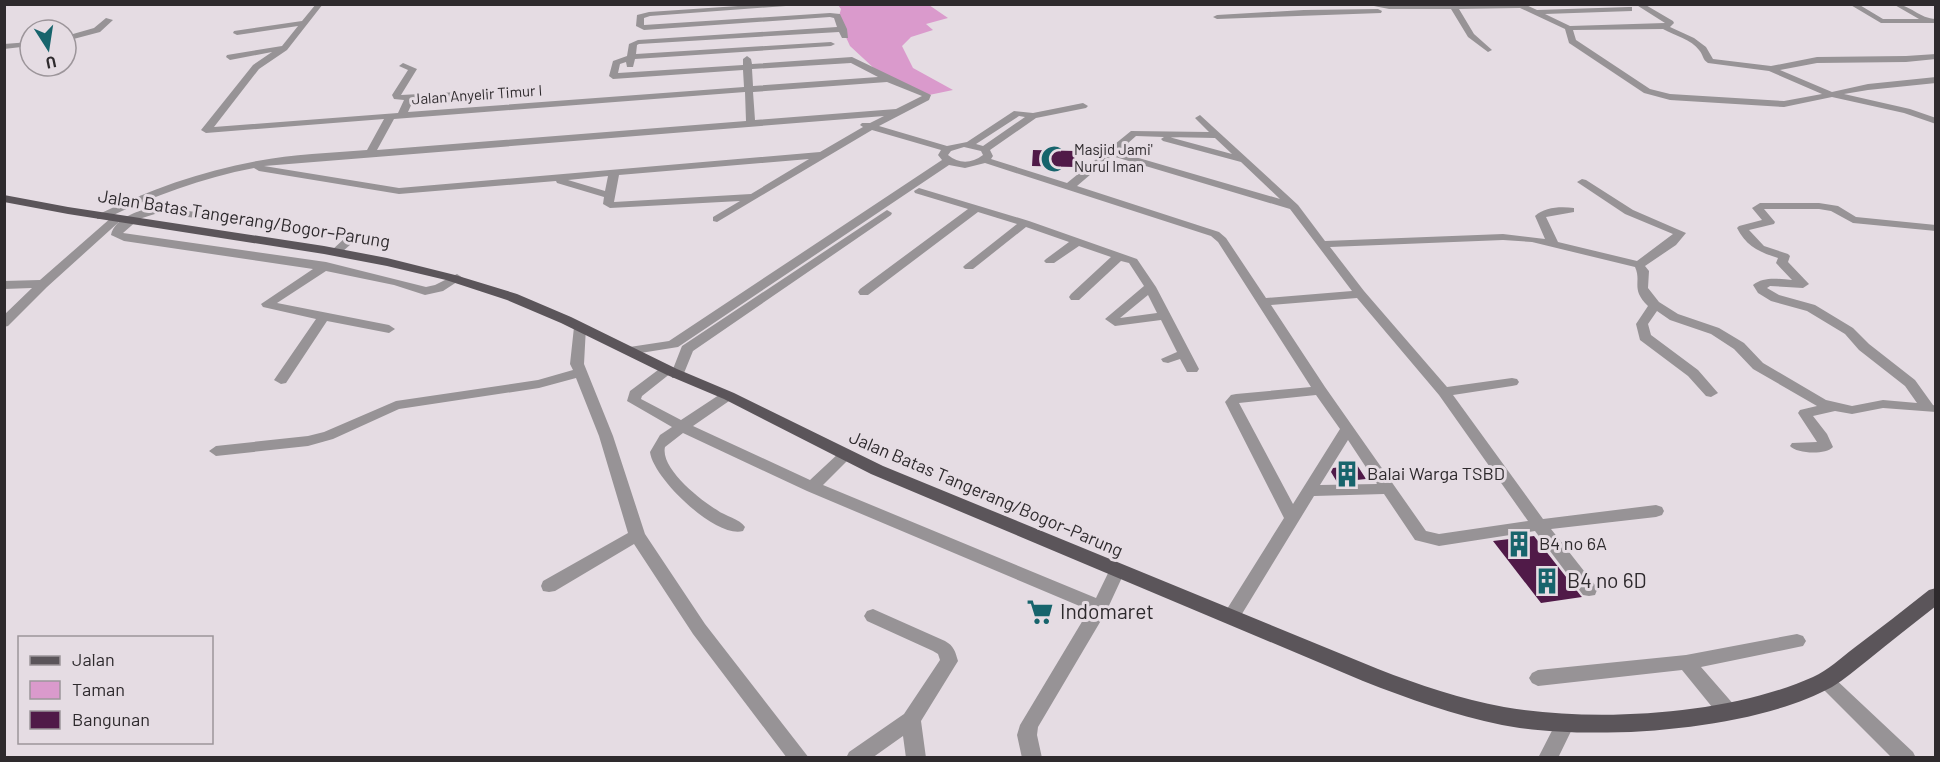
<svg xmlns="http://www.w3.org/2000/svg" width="1940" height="762" viewBox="0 0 1940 762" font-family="Barlow,sans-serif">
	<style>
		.green { fill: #da9acc }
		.building { fill: #501a48 }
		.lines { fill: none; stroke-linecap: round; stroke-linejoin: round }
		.street { fill: #979396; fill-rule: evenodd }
		.primary { fill: #5b555a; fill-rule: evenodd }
		.labels { text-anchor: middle; stroke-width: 6; stroke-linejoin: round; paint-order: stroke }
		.far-street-label { font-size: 15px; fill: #2e2a2d; stroke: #e5dce3 }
		.far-poi-label { font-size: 15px; fill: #2e2a2d; stroke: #e5dce3; text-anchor: start }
		.street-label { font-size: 18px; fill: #2e2a2d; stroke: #e5dce3 }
		.poi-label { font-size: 18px; fill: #2e2a2d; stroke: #e5dce3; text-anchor: start }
		.near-poi-label { font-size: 21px; fill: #2e2a2d; stroke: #e5dce3; text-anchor: start }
	</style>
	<rect width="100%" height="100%" fill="#e5dce3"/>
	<path class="green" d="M838,5H929L948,18L926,24L933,30L911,37L902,46L913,68L953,90L929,95L877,71L850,46L838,20L841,9Z"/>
	<path class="building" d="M1033,150L1075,151V167L1032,166Z
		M1357,465L1366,479L1337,482L1331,472L1333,468Z
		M1534,536L1581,596L1582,597L1541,603L1493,541Z"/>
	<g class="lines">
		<path class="street" d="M316,4H323L287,50L259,69L214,127L398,113L404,100L394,99L392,95L408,70L399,66L403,63L417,69L401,95L478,91L482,94L478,97L413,101L408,112L744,87L743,70L613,79L609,76L613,61L627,56L629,44L638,40L837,27L834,18L830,17L644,30L636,26L637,15L649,12L766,4H813L650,16L644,18V25L830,13L840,14L847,29L848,38H842L839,32L639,44L637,45L636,54L831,42L835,44L831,46L635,59L633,67H627L626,62L620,64L618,73L743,65V59L747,56L751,59L752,64L852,57L931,95L929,100L879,126L947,146L967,142L1014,111L1033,113L1083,103L1088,106L1086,108L1036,118L990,150L993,156L991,159L1067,183L1131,131L1209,132L1195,118L1200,115L1298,205L1325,241L1503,234L1545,239L1535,216C1544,207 1561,206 1574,208V212L1546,217L1558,242L1637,261L1673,234L1625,214L1577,182L1582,179L1586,180L1633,210L1686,233L1676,245L1645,266L1649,271L1648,288L1659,302L1678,314L1719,328L1744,343L1763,363L1826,400L1852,406L1883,400L1917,403L1905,386L1859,350L1845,334L1807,311L1771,301L1758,293L1753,285C1764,276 1779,279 1792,280L1776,263L1778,258C1759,252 1746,246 1737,228L1739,226L1762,220L1752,208L1760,203H1819L1838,206L1856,217L1936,225V231L1853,223L1831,211L1819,209H1764L1775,222L1774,224L1749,230L1764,246L1788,254L1790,256L1788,262L1809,284L1803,288L1770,286L1767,288L1779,295L1815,305L1853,328L1869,344L1915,380L1933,405L1936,406V412L1883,408L1852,414L1835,411L1813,416L1827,434L1833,447C1826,455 1797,454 1790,446L1792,443L1817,442L1798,413L1800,410L1817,406L1753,369L1734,349L1711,334L1670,320L1657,311L1648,324L1651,335L1698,370L1718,393L1711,397L1706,396L1688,376L1640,340L1636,324L1648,306C1630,289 1642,282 1635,267L1532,242L1503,240L1330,247L1364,291L1447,387L1512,378L1517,379L1519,382L1517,385L1512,386L1453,395L1543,519L1656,505L1662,507L1664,511L1662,515L1656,517L1551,529L1595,585L1597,590L1595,595L1589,596L1583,595L1535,531L1439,546L1415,540L1384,494L1314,496L1237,622L1231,624L1225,622L1222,617L1284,518L1225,402L1231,395L1236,394L1311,387L1218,242L1211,236L985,163L965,168L949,165L678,347L628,355L621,351L623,348L669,341L942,160L938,155L941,150L872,130L717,222L713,221V217L740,201L610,208L603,204L604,197L557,183L556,181L399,194L259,171L254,168C202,178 153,196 105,219H97V215C149,190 201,171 257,161C293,154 331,153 367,150L384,119L206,133L201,130L253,65L272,52L230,60L226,57L227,55L282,46L298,26L237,35L233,33L234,31L302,21ZM851,63L878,77L753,86L752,69ZM887,82L922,96L896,109L755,120L753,92ZM745,92L746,121L377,150L394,119ZM884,116L870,123H862L860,125L863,127L820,152L399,188L264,166ZM1019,116L1025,117L983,146L976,144ZM1136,136L1164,137L1161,139L1163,141L1241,162L1280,199L1118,152ZM1168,137L1215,138L1232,154L1169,137ZM964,147L981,151L983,155C971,164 959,164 948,155L951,151ZM1112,156L1290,209L1352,291L1266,298L1226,238L1219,232L1077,186ZM809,159L751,194L614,202L619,175ZM608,176L605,191L568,180ZM1357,298L1439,395L1528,521L1439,534L1426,531L1325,387L1271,305ZM1316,395L1340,429L1293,504L1239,403ZM1348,440L1377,484L1320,485Z
			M1364,4H1524L1537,10L1629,7H1632V11L1545,14L1570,26L1665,23L1635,4H1644L1673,21L1674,23L1670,27L1694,38L1706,47L1713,59L1771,66L1817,57L1906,56L1936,54V59L1906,62L1817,63L1780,70L1832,92L1868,84L1936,77V83L1868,90L1844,94L1910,109L1936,118V124L1904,113L1832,97L1784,107L1670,100L1644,93L1569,43L1565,29L1520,8L1459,9L1474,34L1492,50L1488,52L1468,37L1451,9H1389ZM1663,29C1674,35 1692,40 1699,50C1704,56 1702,59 1708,63L1769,71L1822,94L1784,101L1670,94L1650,89L1576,40L1573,30Z
			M1849,4H1858L1883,19H1919L1893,4C1910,4 1920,19 1936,19V23H1881Z
			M1378,9L1382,11L1381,13L1217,19L1213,17L1217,15L1304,10Z
			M106,18L113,20L100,32L66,41V36L94,28Z
			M30,42V46L4,49V44Z
			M919,188L1029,221L1137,259L1156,287L1199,369L1197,372H1187L1180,359L1168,363L1163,362L1161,359L1177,352L1161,320L1115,326L1105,319L1144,286L1129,263L1121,261L1079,300H1071L1069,297L1071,294L1111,257L1079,246L1054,263H1046L1044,261L1046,259L1069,242L1026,227L973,269H965L963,267L965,265L1017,224L978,212L868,295H860L858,292L860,289L968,209L915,193L914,191ZM1148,295L1157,313L1120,318Z
			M158,207L354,233L360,236L342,252L338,253L332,250L345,238L158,213L139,219L123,233L326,262L426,287L435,285L457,274L463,278L443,291L425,295L394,285L326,271L277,303L389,325L395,329L389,333L327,321L286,383L281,384L274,380L316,319L263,307L261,304L313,269L124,241L111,235C114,218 143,208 158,207Z
			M887,210L892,213L891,215L693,351L682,378H672L671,373L642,396L641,399L681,420L722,393H732L734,396L732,399L693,426L810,480L840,452H850L852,455L850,458L823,485L1096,598L1111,567L1117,565L1123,567L1125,571L1106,612L1038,727L1037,735L1042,758H1022L1017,735L1020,725L1089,610L807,491L683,433L665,447C660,468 700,500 717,510C725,516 740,519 745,527L743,531C716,539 653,478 650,452L660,435L672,427L627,401L630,391L662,367L667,366L673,369L682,346Z
			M116,216L121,219L120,221L47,287L8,326L4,327V315L32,288L4,289V281L40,280L112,217Z
			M580,323L586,327L584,364L613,436L645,534L705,624L809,758H787L693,634L634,544L555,591L549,592L543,591L541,586L543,581L628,533L599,436L576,378L539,388L399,409L333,439L308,446L216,456L209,451L216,446L308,436L324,432L396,401L538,380L573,370L570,364L574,327Z
			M873,609L945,641C954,646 955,651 958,661L921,721L926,758H906L903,736L872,758H846L849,752L904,714L940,660L938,654L933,651L867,621L864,616L867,611Z
			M1797,634L1803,636L1806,641L1803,646L1701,667L1735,706L1737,712L1735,718L1728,720L1721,718L1682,670L1538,686L1532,683L1529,678L1532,673L1538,670L1686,655Z
			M1826,673L1832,676L1913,752L1916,758H1892L1820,686L1817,681L1820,676Z
			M1566,715L1573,717L1575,723L1558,758H1538L1559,717Z"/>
		<path class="primary" d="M4,195L68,207L324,246L387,258L455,275L517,294L571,317L677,369L734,393L883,466L1378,669C1419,685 1461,699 1504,707C1596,723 1728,715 1813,677C1828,670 1841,658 1854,648C1879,629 1904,610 1929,590L1936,588V606C1913,624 1890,642 1868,660C1856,669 1845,679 1832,687C1752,731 1591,742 1502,725C1454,715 1409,699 1363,681L871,474L724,399L667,375L561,323L507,300L446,280L387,266L324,254L68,214L4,202Z"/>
	</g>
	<defs>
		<g id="mosque-bare" transform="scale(2.07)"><path d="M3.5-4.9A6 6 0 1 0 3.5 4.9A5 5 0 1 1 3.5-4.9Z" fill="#17646c" stroke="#e5dce3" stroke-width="2.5" paint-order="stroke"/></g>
		<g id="building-bare" transform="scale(2.07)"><path d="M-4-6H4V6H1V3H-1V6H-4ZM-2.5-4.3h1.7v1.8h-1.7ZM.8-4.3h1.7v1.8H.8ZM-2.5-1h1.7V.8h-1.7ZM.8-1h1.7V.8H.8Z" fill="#17646c" stroke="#e5dce3" stroke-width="2.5" paint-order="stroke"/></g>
		<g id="supermarket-bare" transform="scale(2.07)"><path d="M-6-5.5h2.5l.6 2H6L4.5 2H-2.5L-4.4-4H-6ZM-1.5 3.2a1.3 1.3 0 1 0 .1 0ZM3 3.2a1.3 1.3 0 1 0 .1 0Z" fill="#17646c" stroke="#e5dce3" stroke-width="2.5" paint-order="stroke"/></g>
	</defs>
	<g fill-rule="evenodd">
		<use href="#mosque-bare" x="1054" y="159"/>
		<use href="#building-bare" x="1347" y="474"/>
		<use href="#building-bare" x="1519" y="544"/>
		<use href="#building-bare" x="1547" y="581"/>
		<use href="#supermarket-bare" x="1040" y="612"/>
	</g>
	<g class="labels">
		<g class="far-street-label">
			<text transform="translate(477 95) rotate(-4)" y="5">Jalan Anyelir Timur I</text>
		</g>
		<g class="far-poi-label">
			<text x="1074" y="155">Masjid Jami'<tspan x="1074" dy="17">Nurul Iman</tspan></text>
		</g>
		<g class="street-label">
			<text transform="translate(244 219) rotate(9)" y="6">Jalan Batas Tangerang/Bogor–Parung</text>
			<text transform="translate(986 494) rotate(23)" y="6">Jalan Batas Tangerang/Bogor–Parung</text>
		</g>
		<g class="poi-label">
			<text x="1367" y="480">Balai Warga TSBD</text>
			<text x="1539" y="550">B4 no 6A</text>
		</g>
		<g class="near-poi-label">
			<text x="1567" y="588">B4 no 6D</text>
			<text x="1060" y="619">Indomaret</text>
		</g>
	</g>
	<rect width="1940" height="762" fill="none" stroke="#2e2a2d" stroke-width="12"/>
	<rect x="18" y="636" width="195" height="108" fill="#e5dce3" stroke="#9c959a" stroke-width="1.5"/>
	<rect x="30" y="656" width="30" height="9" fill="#5b555a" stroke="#9c959a" stroke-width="1.5"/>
	<text x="72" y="666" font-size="18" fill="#2e2a2d">Jalan</text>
	<rect x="30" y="681" width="30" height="18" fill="#da9acc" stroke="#9c959a" stroke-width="1.5"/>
	<text x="72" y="696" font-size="18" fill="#2e2a2d">Taman</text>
	<rect x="30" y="711" width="30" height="18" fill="#501a48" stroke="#9c959a" stroke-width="1.5"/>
	<text x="72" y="726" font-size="18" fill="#2e2a2d">Bangunan</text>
	<g transform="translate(48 48) rotate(168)"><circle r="28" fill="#e5dce3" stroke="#9c959a" stroke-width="1.5"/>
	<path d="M0-4.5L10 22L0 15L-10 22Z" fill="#17646c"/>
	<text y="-9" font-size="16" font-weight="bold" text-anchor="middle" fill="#2e2a2d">U</text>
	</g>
</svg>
